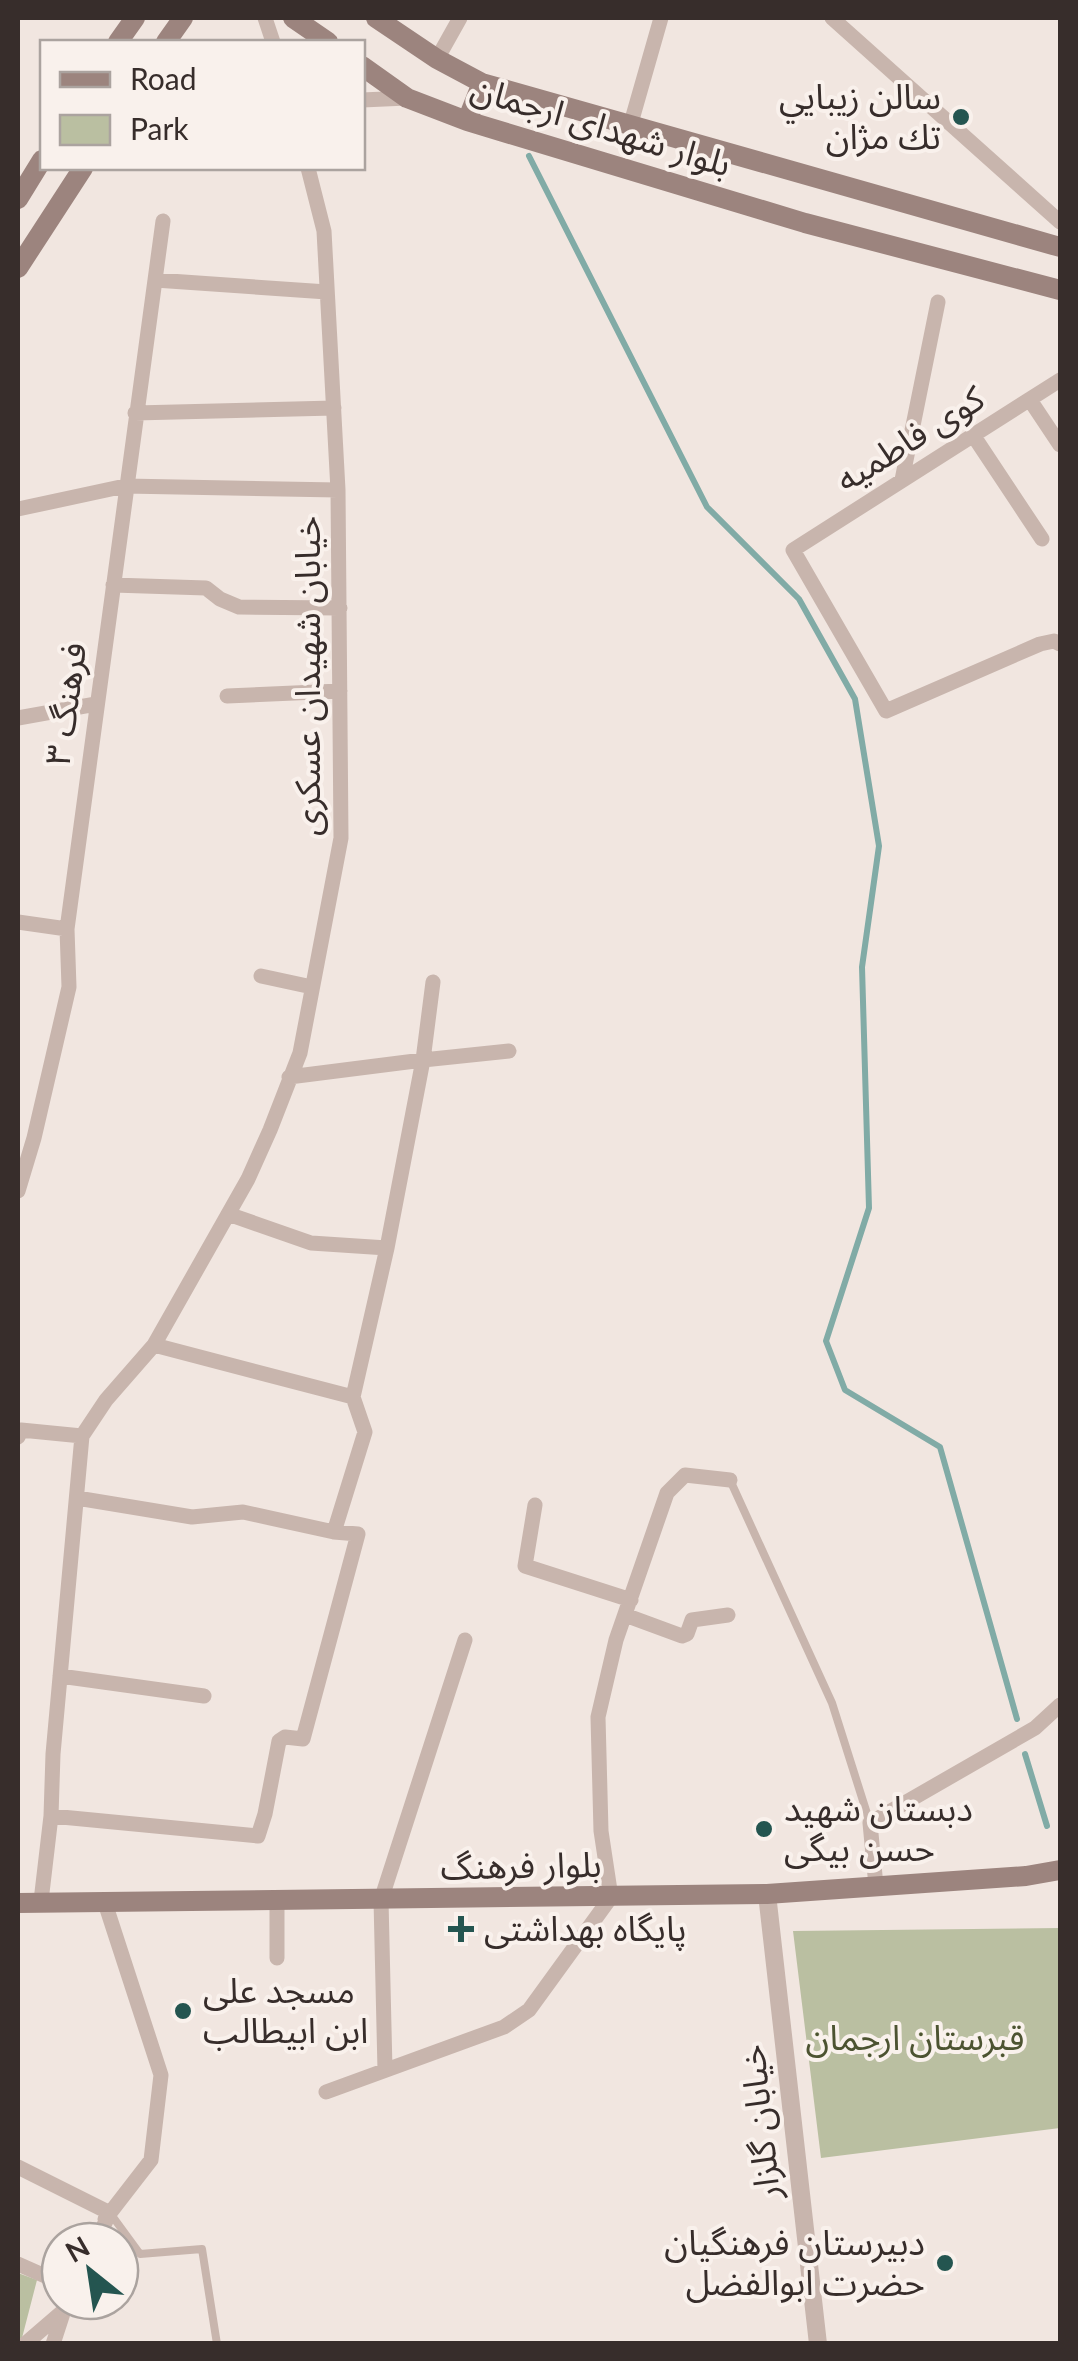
<svg xmlns="http://www.w3.org/2000/svg" width="1078" height="2361" viewBox="0 0 1078 2361" font-family="Lato,'Noto Sans Arabic',sans-serif">
	<style>
		.green { fill: #babfa1 }
		.lines { fill: none; stroke-linecap: round; stroke-linejoin: round }
		.stream { stroke: #81aba6; stroke-width: 6 }
		.service { stroke: #c8b5ad; stroke-width: 8 }
		.minor { stroke: #c8b5ad; stroke-width: 15 }
		.tertiary { stroke: #c8b5ad; stroke-width: 18 }
		.secondary { stroke: #9c847e; stroke-width: 20 }
		.poi-dot { fill: #245550; stroke: #f9f1ec; stroke-width: 4 }
		.labels { text-anchor: middle; stroke-width: 8; stroke-linejoin: round; paint-order: stroke }
		.poi-label { font-size: 35px; fill: #372d2b; stroke: #f9f1ec; text-anchor: start }
		.street-label { font-size: 35px; fill: #372d2b; stroke: #f9f1ec }
		.park-label { font-size: 35px; fill: #4c5331; stroke: #f9f1ec }
	</style>
	<rect width="100%" height="100%" fill="#f1e6e0"/>
	<path class="green" d="M1060,1928V2128L821,2158L793,1931Z
		M18,2273L37,2280L22,2338L18,2339Z"/>
	<g class="lines">
		<path class="stream" d="M529,156L707,507L799,599L855,699L879,846L862,967L869,1208L826,1341L845,1390L940,1447L1017,1719
			M1025,1754L1047,1826"/>
		<path class="service" d="M730,1480L832,1703L870,1823
			M110,2213L140,2254L202,2249L217,2344"/>
		<path class="minor" d="M265,18L273,42
			M832,18L1060,222
			M437,59L460,18
			M362,100L407,98
			M631,123L661,18
			M155,280L327,292
			M1060,380L793,550L886,711L1040,644L1054,641L1060,644
			M1030,400L1060,445
			M135,413L334,408
			M973,435L1042,539
			M902,480L938,302
			M18,509L125,486L338,490
			M113,585L206,588L220,599L239,607L340,608
			M227,696L340,691
			M18,718L96,704
			M18,922L67,929
			M261,976L312,987
			M433,982L423,1060L509,1051
			M289,1077L423,1060L387,1248L353,1397L365,1432L334,1532
			M18,1191L34,1138L69,987L67,929L163,221
			M228,1214L311,1243L387,1248
			M154,1345L353,1397
			M18,1437L21,1430L82,1436
			M535,1505L525,1566L631,1600
			M625,1615L682,1636L687,1634L692,1620L728,1615
			M60,1676L204,1696
			M51,1816L258,1836L265,1814L279,1741L285,1737L303,1739L358,1534L334,1532L243,1512L192,1517L77,1498
			M876,1886L870,1823L1035,1728L1060,1705
			M41,1901L51,1816L53,1754L82,1436L106,1400L154,1345L248,1179L270,1130L300,1053L341,838L338,490L324,231L308,168
			M277,1901V1958
			M385,2070L381,1900L465,1640
			M326,2092L504,2027L529,2010L611,1897L601,1831L598,1717L616,1640L667,1493L685,1475L730,1480
			M18,2167L110,2213L105,2219
			M96,2241L110,2213L151,2160L161,2075L105,1903
			M18,2264L54,2280L60,2273
			M25,2344L61,2313
			M53,2344L67,2301"/>
		<path class="tertiary" d="M767,1894L818,2344"/>
		<path class="secondary" d="M293,18L328,42
			M376,18L437,59L482,83L1060,247
			M118,42L135,18
			M166,42L183,18
			M362,66L407,98L467,121L805,223L1060,290
			M467,121L482,83
			M18,199L42,160
			M18,268L83,168
			M18,1903L767,1894L1026,1876L1060,1870"/>
	</g>
	<g class="poi-dot">
		<circle cx="961" cy="117" r="10"/>
		<circle cx="764" cy="1829" r="10"/>
		<path d="M456 1914h10v10h10v10h-10v10h-10v-10h-10v-10h10z"/>
		<circle cx="183" cy="2011" r="10"/>
		<circle cx="945" cy="2263" r="10"/>
	</g>
	<g class="labels">
		<g class="poi-label">
			<text x="941" y="109" text-anchor="end">سالن زيبايي<tspan x="941" dy="40">تك مژان</tspan></text>
			<text x="784" y="1821">دبستان شهید<tspan x="784" dy="40">حسن بیگی</tspan></text>
			<text x="484" y="1941">پایگاه بهداشتی</text>
			<text x="203" y="2003">مسجد علی<tspan x="203" dy="40">ابن ابیطالب</tspan></text>
			<text x="925" y="2255" text-anchor="end">دبیرستان فرهنگیان<tspan x="925" dy="40">حضرت ابوالفضل</tspan></text>
		</g>
		<g class="street-label">
			<text transform="translate(601 126) rotate(17)" y="12">بلوار شهدای ارجمان</text>
			<text transform="translate(910 439) rotate(-32)" y="12">کوی فاطمیه</text>
			<text transform="translate(308 676) rotate(-90)" y="12">خیابان شهیدان عسکری</text>
			<text transform="translate(66 704) rotate(-82)" y="12">فرهنگ ۳</text>
			<text transform="translate(521 1866) rotate(-1)" y="12">بلوار فرهنگ</text>
			<text transform="translate(760 2122) rotate(-96)" y="12">خیابان گلزار</text>
		</g>
		<g class="park-label">
			<text x="915" y="2050">قبرستان ارجمان</text>
		</g>
	</g>
	<rect width="1078" height="2361" fill="none" stroke="#372d2b" stroke-width="40"/>
	<rect x="40" y="40" width="325" height="130" fill="#f9f1ec" stroke="#aba39f" stroke-width="2.5"/>
	<rect x="60" y="72" width="50" height="15" fill="#9c847e" stroke="#aba39f" stroke-width="2.5"/>
	<text x="130" y="90" font-size="30" fill="#372d2b">Road</text>
	<rect x="60" y="115" width="50" height="30" fill="#babfa1" stroke="#aba39f" stroke-width="2.5"/>
	<text x="130" y="140" font-size="30" fill="#372d2b">Park</text>
	<g transform="translate(90 2271) rotate(330)"><circle r="48" fill="#f9f1ec" stroke="#aba39f" stroke-width="2.5"/>
	<path d="M0-8L18 38L0 25L-18 38Z" fill="#245550"/>
	<text y="-15" font-size="28" font-weight="bold" text-anchor="middle" fill="#372d2b">N</text>
	</g>
</svg>
